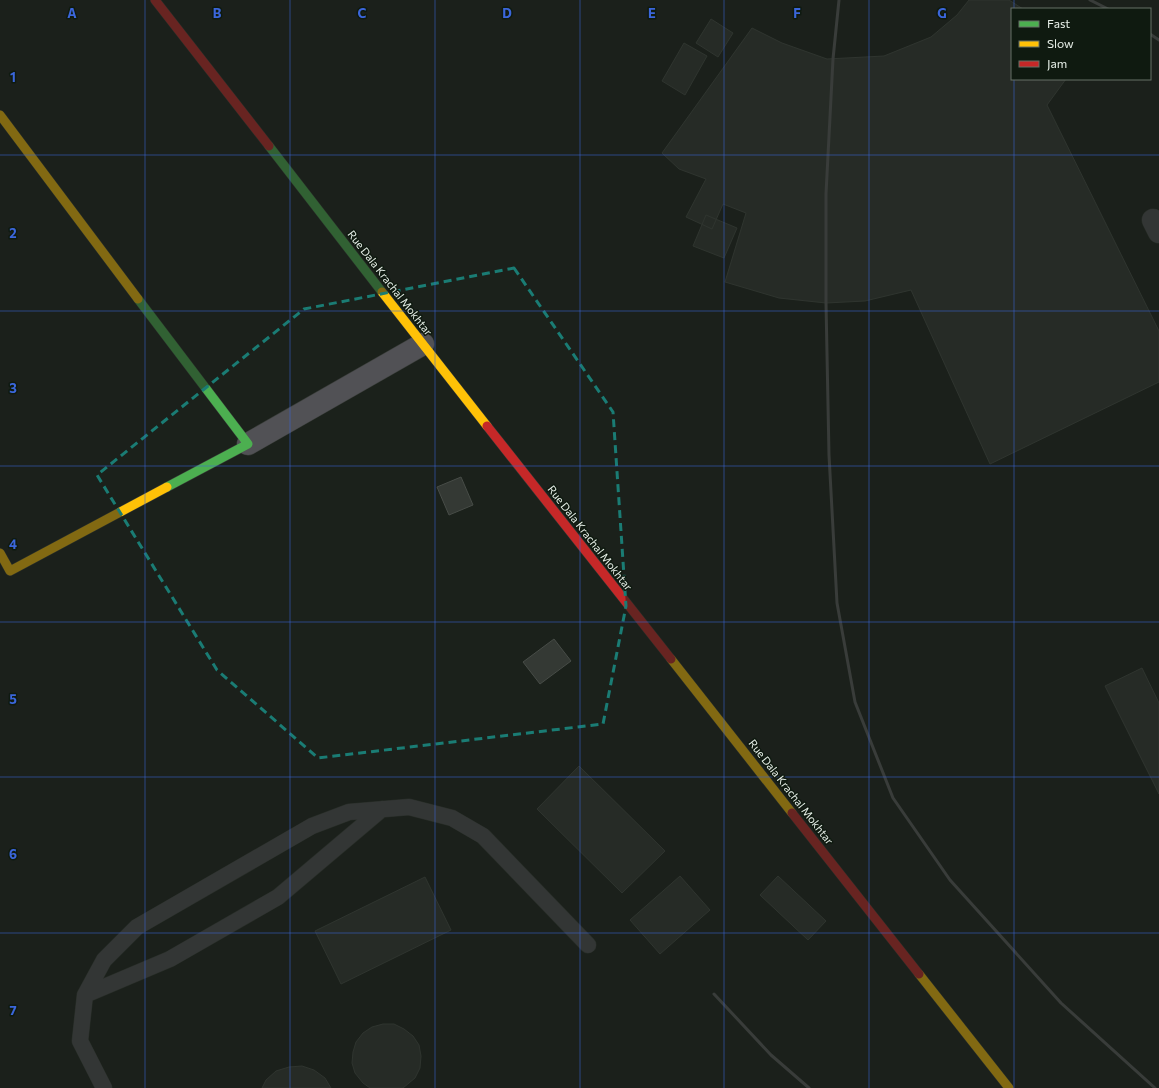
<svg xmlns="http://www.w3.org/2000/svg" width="1159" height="1088" viewBox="0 0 1159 1088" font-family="Commissioner,sans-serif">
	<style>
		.building { fill: #343934; stroke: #474c47 }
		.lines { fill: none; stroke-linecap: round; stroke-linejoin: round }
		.lane-casing { stroke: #393d39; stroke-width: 17 }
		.street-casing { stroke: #393d39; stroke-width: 23 }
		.fast-casing { stroke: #393d39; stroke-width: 10 }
		.slow-casing { stroke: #393d39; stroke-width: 10 }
		.jam-casing { stroke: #393d39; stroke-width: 10 }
		.lane { stroke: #515155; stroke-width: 16 }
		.street { stroke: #515155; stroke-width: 22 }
		.fast { stroke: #4caf50; stroke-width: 9 }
		.slow { stroke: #ffc107; stroke-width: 9 }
		.jam { stroke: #c62828; stroke-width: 9 }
		.rail { stroke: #5d5e5f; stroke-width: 3 }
		.marked { fill: none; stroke: #1a7c74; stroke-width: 3; stroke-dasharray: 8 5; stroke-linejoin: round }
		.grid { fill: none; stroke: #3b66db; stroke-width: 1; stroke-opacity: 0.55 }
		.labels { text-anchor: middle; stroke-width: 3; stroke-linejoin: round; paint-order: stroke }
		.street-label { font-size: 11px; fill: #e8f0e9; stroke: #0f1a10 }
		.grid-label { font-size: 13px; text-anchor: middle; font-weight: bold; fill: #3b66db; stroke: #0f1a10; stroke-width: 3; stroke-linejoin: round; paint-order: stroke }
	</style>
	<rect width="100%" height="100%" fill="#1b211b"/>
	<path class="building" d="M969,0H1009L1023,9H1012V79H1066L1047,105L1159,331V382L990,464L911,290L865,301L826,303L779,298L725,282L746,213L723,204L712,229L686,217L706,179L679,169L662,153L752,28L782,43L827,59L884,56L931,37L957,15Z
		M711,19L733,33L718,57L696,43Z
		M684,43L707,56L685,95L662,81Z
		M706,215L737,228L724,258L693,246Z
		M461,477L473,505L449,515L437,487Z
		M554,639L571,661L540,684L523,662Z
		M1142,668L1159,703V794L1105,686Z
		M579,766L665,851L622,893L537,809Z
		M680,876L710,910L660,954L630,920Z
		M778,876L826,921L808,940L760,895Z
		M425,877L451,930L341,984L315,931Z
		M383,1024H394L404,1029L413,1036L419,1045L421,1056L420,1068L415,1078L403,1088H370L363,1083L355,1073L352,1063L353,1052L356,1042L363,1033L372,1027Z
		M302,1066L314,1070L325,1078L331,1088H262L266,1080L276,1071L289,1067Z"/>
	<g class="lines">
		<g class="lane-casing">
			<path id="lane" d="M85,995L170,959L278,897L382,809
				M104,1088L80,1041L85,995L104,960L137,927L312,826L349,812L409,807L452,818L483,836L588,945"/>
		</g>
		<g class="street-casing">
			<path id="street" d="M1153,220L1159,232
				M248,444L423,344"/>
		</g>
		<g class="fast-casing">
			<path id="fast" d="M269,146L382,292
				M138,299L248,444L167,487"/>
		</g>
		<g class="slow-casing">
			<path id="slow" d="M0,115L138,299
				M382,292L487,426
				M0,553L10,571L167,487
				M671,659L792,813
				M919,974L1009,1088"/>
		</g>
		<g class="jam-casing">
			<path id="jam" d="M155,0L269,146
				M487,426L671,659
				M792,813L919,974"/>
		</g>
		<use href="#lane" class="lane"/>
		<use href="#street" class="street"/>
		<use href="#fast" class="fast"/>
		<use href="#slow" class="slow"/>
		<use href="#jam" class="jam"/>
		<path class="rail" d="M839,0L833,59L826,194V303L829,455L837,603L855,702L893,798L950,880L1061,1003L1155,1088
			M1090,0L1108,9
			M1150,34L1159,40
			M714,994L771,1055L809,1088"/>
	</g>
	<path d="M0 0H1159V1088H0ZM514,268L613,412L626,606L603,724L318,758L217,670L97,475L304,309Z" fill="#1b211b" fill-opacity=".55" fill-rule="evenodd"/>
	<path class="marked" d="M514,268L613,412L626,606L603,724L318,758L217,670L97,475L304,309Z"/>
	<path class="grid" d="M145,0V1088M290,0V1088M435,0V1088M580,0V1088M724,0V1088M869,0V1088M1014,0V9M1014,79V1088M0,155H1159M0,311H1159M0,466H1159M0,622H1159M0,777H1159M0,933H1159"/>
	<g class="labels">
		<g class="street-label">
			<text transform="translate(390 283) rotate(52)" y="4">Rue Dala Krachal Mokhtar</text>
			<text transform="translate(590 538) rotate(52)" y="4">Rue Dala Krachal Mokhtar</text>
			<text transform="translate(791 792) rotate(52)" y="4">Rue Dala Krachal Mokhtar</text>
		</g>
	</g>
	<g class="grid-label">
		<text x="72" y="18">A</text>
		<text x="217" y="18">B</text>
		<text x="362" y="18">C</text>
		<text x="507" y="18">D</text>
		<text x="652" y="18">E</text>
		<text x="797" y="18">F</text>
		<text x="942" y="18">G</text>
		<text x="13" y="82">1</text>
		<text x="13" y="238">2</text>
		<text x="13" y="393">3</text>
		<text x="13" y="549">4</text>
		<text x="13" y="704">5</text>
		<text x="13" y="859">6</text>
		<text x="13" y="1015">7</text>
	</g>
	<rect x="1011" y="8" width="140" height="72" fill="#0f1a10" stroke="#667067"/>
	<rect x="1019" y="21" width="20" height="6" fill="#4caf50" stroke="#667067"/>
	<text x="1047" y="28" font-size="12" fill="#e8f0e9">Fast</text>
	<rect x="1019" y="41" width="20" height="6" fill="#ffc107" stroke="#667067"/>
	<text x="1047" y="48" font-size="12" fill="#e8f0e9">Slow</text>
	<rect x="1019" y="61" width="20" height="6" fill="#c62828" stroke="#667067"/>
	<text x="1047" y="68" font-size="12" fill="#e8f0e9">Jam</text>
</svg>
